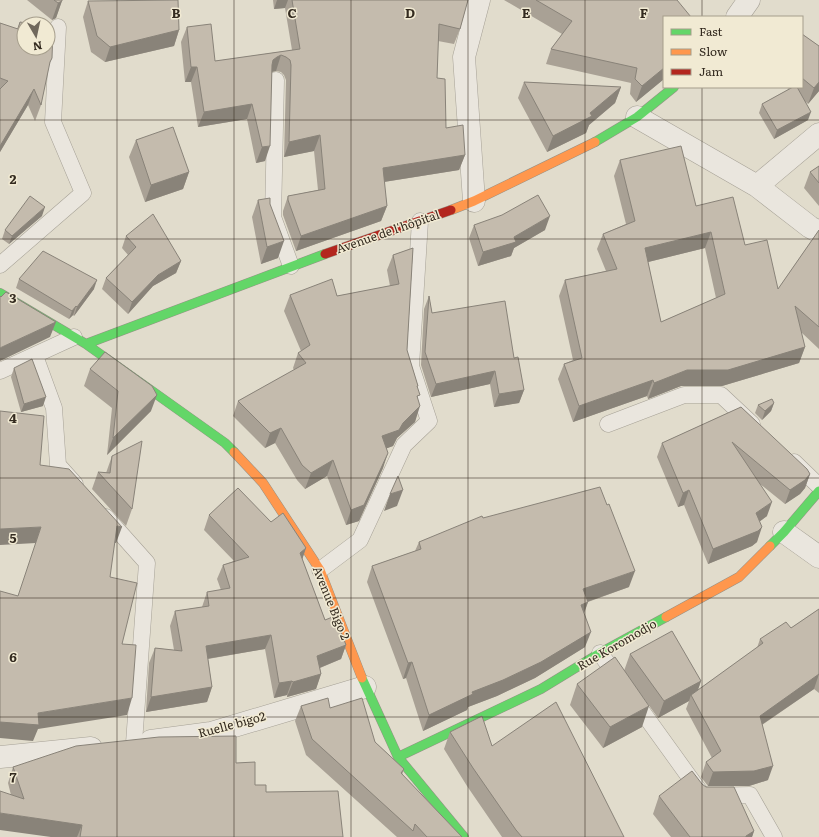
<svg xmlns="http://www.w3.org/2000/svg" width="819" height="837" viewBox="0 0 819 837" font-family="Literata,serif">
	<style>
		.lines { fill: none; stroke-linecap: round; stroke-linejoin: round }
		.lane-casing { stroke: #a6a196; stroke-width: 17 }
		.street-casing { stroke: #a6a196; stroke-width: 23 }
		.fast-casing { stroke: #969186; stroke-width: 10 }
		.slow-casing { stroke: #969186; stroke-width: 10 }
		.jam-casing { stroke: #969186; stroke-width: 10 }
		.lane { stroke: #eae6de; stroke-width: 16 }
		.street { stroke: #eae6de; stroke-width: 22 }
		.fast { stroke: #63d668; stroke-width: 9 }
		.slow { stroke: #ff974d; stroke-width: 9 }
		.jam { stroke: #b3261e; stroke-width: 9 }
		.wall { fill: #a9a195; fill-rule: evenodd }
		.shaded-wall { fill: #898379 }
		.building { fill: #c4bbad; stroke: #898379; fill-rule: evenodd }
		.grid { fill: none; stroke: #332a1f; stroke-width: 1; stroke-opacity: 0.55 }
		.labels { text-anchor: middle; stroke-width: 3; stroke-linejoin: round; paint-order: stroke }
		.street-label { font-size: 12px; fill: #332a1f; stroke: #f1ead3 }
		.grid-label { font-size: 13px; text-anchor: middle; font-weight: bold; fill: #332a1f; stroke: #f1ead3; stroke-width: 3; stroke-linejoin: round; paint-order: stroke }
	</style>
	<rect width="100%" height="100%" fill="#e1dccc"/>
	<g class="lines">
		<g class="lane-casing">
			<path id="lane" d="M276,80L273,217L291,266
				M0,265L83,193L53,122L58,27
				M35,356L54,408L58,465L75,484
				M0,371L74,337
				M608,424L684,395H721L752,424
				M794,462L819,486
				M106,517L147,563L134,743
				M320,570L360,540L404,445L429,421L411,366L420,221
				M600,653L703,796L750,795L774,837"/>
		</g>
		<g class="street-casing">
			<path id="street" d="M737,17L749,0
				M637,117L757,186L810,227L819,232
				M757,186L819,134
				M474,201L464,57L479,0
				M784,532L819,557
				M151,741L211,733L365,687
				M0,757L91,748"/>
		</g>
		<g class="fast-casing">
			<path id="fast" d="M595,142L637,117L674,87
				M0,293L86,344L225,443L234,452
				M86,344L325,254
				M770,546L784,532L819,491
				M362,678L398,757L464,837
				M398,757L541,689L600,653L666,617"/>
		</g>
		<g class="slow-casing">
			<path id="slow" d="M451,210L474,201L595,142
				M234,452L263,483L320,570L362,678
				M666,617L739,577L770,546"/>
		</g>
		<g class="jam-casing">
			<path id="jam" d="M325,254L451,210"/>
		</g>
		<use href="#lane" class="lane"/>
		<use href="#street" class="street"/>
		<use href="#fast" class="fast"/>
		<use href="#slow" class="slow"/>
		<use href="#jam" class="jam"/>
	</g>
	<path class="wall" d="M27,0H62L56,18L52,20Z
		M273,0H468L460,29L454,44L438,41L437,78L446,128L465,155L459,170L384,182L387,206L381,221L296,251L283,215V211L288,196L318,190L314,151L284,157L286,80L284,75L281,72L276,71L272,72L265,161L256,163L247,119L198,127L191,82H185L181,42L187,27L215,61L292,50L285,8L274,9Z
		M504,0H677L664,17V79L636,102L630,94L631,83L546,64L551,49L562,34Z
		M88,1L179,30L174,46L105,62L91,52L83,17Z
		M20,22L52,58L48,67L41,105L35,121L28,105L0,152V23L17,29Z
		M802,34L819,46V91L808,104L806,102L808,120L774,139L759,113L762,104L789,89L786,87H802Z
		M524,82L621,87L615,103L589,125L586,133L547,152L518,98Z
		M136,140L189,172L183,189L145,202L129,157Z
		M620,160L696,206L745,245L778,289L819,230V349L801,332L805,347L799,363L722,386H681L648,399L647,396L573,422L558,379L564,364L573,360L559,296L565,280L606,271L597,249L603,234L626,224L614,176ZM705,248L716,298L661,322L648,262Z
		M819,166V206L804,188L810,172Z
		M258,200L278,258L261,264L252,217Z
		M42,216L9,244L2,239L5,230Z
		M474,225L545,230L514,248L511,256L478,266L469,238Z
		M126,236L181,261L176,273L153,286L128,314L102,289L106,278L128,255L122,248Z
		M413,248L407,350L418,386L417,387L418,400L415,422L397,438L393,446L387,448L383,468L359,521L346,525L327,476L305,489L297,480L275,443L265,448L233,416L238,401L294,370L293,368L298,353L301,351L284,311L290,295L337,296L390,286L387,270L393,255Z
		M19,279L94,289L74,316L73,315L69,319L16,288Z
		M429,296L432,313L514,358L524,390L519,403L494,407L490,384L431,397L421,365L424,309Z
		M14,368L43,406L21,412L11,377Z
		M90,369L151,411L107,455L112,408L84,386Z
		M774,403L771,411L762,420L755,413L758,405Z
		M741,407L810,474L805,488L800,494L785,504L760,484L767,516L760,521L757,542L752,546L708,564L684,505L678,507L657,457L662,443Z
		M112,456L132,509L126,526L92,489L98,472L106,473Z
		M209,515L271,522L306,548L302,559L325,620L346,645L341,659L320,668L321,674L316,689L287,697V695L274,698L265,649L208,659L212,687L207,702L146,712L149,663L155,648L174,650L170,626L175,611L202,607L207,592L221,590L217,579L223,565L234,561L204,530Z
		M483,518L629,587L588,602L584,614L585,647L535,678L497,696L468,707L467,710L423,731L406,678L403,679L367,582L372,566L415,551L419,542Z
		M819,609V693L814,689L762,725L768,780L749,786H708L701,777L706,762L712,758L686,709L689,701L658,718L624,671L630,654L701,681L698,690L757,648L760,639L791,628Z
		M577,684L642,727L603,748L570,705Z
		M301,706L330,708L375,742L404,769L402,775L462,837H397L306,755L295,721Z
		M450,732L492,746L624,837H502L467,786L444,749Z
		M236,763L255,785L266,792L343,837H51L11,795L8,783L13,767Z
		M702,784L754,831L752,837H671L653,814L659,796Z"/>
	<path class="shaded-wall" d="M277,0H288L285,8L274,9Z
		M62,1L56,18L52,20L58,3Z
		M179,30L174,46L105,62L110,47Z
		M281,55L276,71L271,72L268,75L273,60L277,57Z
		M191,67H197L191,82H185Z
		M664,68V79L636,102L642,86Z
		M819,82V91L808,104L814,88Z
		M621,87L615,103L589,125L586,133L547,152L553,136L590,113Z
		M34,89L28,105L0,152V146Z
		M252,104L247,119L198,127L204,112Z
		M811,112L808,120L774,139L777,130Z
		M320,135L314,151L284,157L289,142Z
		M270,146L265,161L256,163L262,147Z
		M465,155L459,170L377,183L383,168Z
		M189,172L183,189L145,202L151,185Z
		M387,206L381,221L296,251L301,236Z
		M45,207L42,216L9,244L12,236Z
		M550,216L545,230L514,248L511,256L478,266L483,252L514,237Z
		M711,232L705,248L640,264L645,248Z
		M284,241L278,258L261,264L267,247Z
		M181,261L176,273L153,286L128,314L132,302L158,275Z
		M97,280L94,289L74,316L77,307Z
		M76,306L73,315L69,319L72,311Z
		M56,322L50,337L0,361V348L2,347Z
		M805,347L799,363L722,386H681L648,399L654,383L687,370Z
		M495,371L490,384L431,397L436,384Z
		M653,380L647,396L573,422L579,406Z
		M524,390L519,403L494,407L499,394Z
		M157,395L151,411L107,455L113,438Z
		M46,397L43,406L21,412L24,404Z
		M774,403L771,411L762,420L765,411Z
		M420,406L415,422L397,438L393,446L377,452L382,436L403,423Z
		M281,428L275,443L265,448L270,433Z
		M388,453L383,468L359,521L346,525L351,510Z
		M333,460L327,476L305,489L311,473Z
		M810,474L805,488L800,494L785,504L790,490Z
		M403,490L397,506L384,511L390,494Z
		M689,490L684,505L678,507L683,493Z
		M772,502L767,516L751,528L756,513Z
		M117,526L122,527L116,543H111Z
		M41,527L36,543L0,545V529Z
		M762,527L757,542L752,546L708,564L713,549Z
		M306,548L301,563L300,553Z
		M635,571L629,587L578,605L583,589Z
		M588,602L582,618L581,605Z
		M591,632L585,647L535,678L497,696L468,707L467,710L423,731L429,715L472,692Z
		M271,635L265,649L200,660L206,646Z
		M346,645L341,659L312,671L317,656Z
		M412,662L406,678L403,679L408,663Z
		M321,674L316,689L287,697L293,682Z
		M819,674L814,689L754,730L760,716Z
		M292,681L287,695L274,698L279,683Z
		M701,681L695,698L691,695L689,701L658,718L664,701Z
		M212,687L207,702L146,712L151,697Z
		M132,698L127,715L38,729L33,741L0,738V722L38,713Z
		M649,706L642,727L603,748L610,727Z
		M773,766L768,780L749,786H708L713,772Z
		M0,813L82,825L77,837H51L0,830Z
		M754,831L752,837H745L746,836Z"/>
	<path class="building" d="M54,0H62V1L58,3Z
		M178,0L179,30L110,47L97,36L88,1Z
		M292,0H468L460,29L439,24L437,78L445,79L446,128L463,125L465,155L383,168L387,206L301,236L288,200V196L325,189L320,135L289,142L291,65L290,60L286,57L281,55L277,57L273,60L272,65L270,146L262,147L252,104L204,112L197,67H191L187,27L211,24L215,61L300,49Z
		M536,0H677L691,17H664V68L642,86L635,79L637,68L551,49L572,21Z
		M20,22L31,24H24V48H48V28L53,29L52,58L50,62L41,105L34,89L0,146V89L8,81L0,78V23L18,29Z
		M802,34L819,46V82L814,88L802,78Z
		M524,82L621,87L590,113L592,116L553,136Z
		M793,87H797L811,112L777,130L762,104Z
		M173,127L189,172L151,185L136,140Z
		M681,146L696,206L733,197L745,245L767,240L778,289L819,230V327L795,306L805,347L728,370H687L654,383L653,380L579,406L564,364L582,358L565,280L617,269L603,234L635,221L620,160ZM711,232L725,294L661,322L645,248Z
		M819,166V183L810,172Z
		M538,195L550,216L514,237L516,242L483,252L474,225L502,215Z
		M30,196L45,207L12,236L5,230Z
		M270,198V204L284,241L267,247L258,200Z
		M153,214L181,261L158,275L132,302L106,278L136,247L126,236Z
		M413,248L407,350L418,386H417L420,395L417,396L420,406L403,423L399,430L382,436L388,453L364,505L351,510L333,460L311,473L302,465L281,428L270,433L238,401L306,363L298,353L310,345L290,295L332,279L337,296L399,284L393,255Z
		M43,251L97,280L77,307L76,306L72,311L19,279Z
		M6,292L56,322L2,347L0,348V296L1,297Z
		M429,296L432,313L505,301L514,358L518,357L524,390L499,394L495,371L436,384L425,352Z
		M105,352L152,386L157,395L113,438L118,391L90,369Z
		M32,359L46,397L24,404L14,368Z
		M772,399L774,403L765,411L758,405Z
		M741,407L807,469L810,474L805,480L790,490L732,442L772,502L756,513L762,527L758,531L713,549L689,490L683,493L662,443Z
		M0,411L44,416L40,465L69,469L122,527L117,526L110,577L137,583L122,644L136,645L132,698L38,713L39,725L0,722V591L18,596L41,527L0,529Z
		M142,441L132,509L98,472L110,473L112,456Z
		M398,476L403,490L390,494Z
		M600,487L607,505L609,504L635,571L583,589L588,602L581,605L591,632L541,662L503,680L472,692L473,694L429,715L412,662L408,663L372,566L421,549L419,542L482,516L483,518Z
		M238,488L271,522L283,513L306,548L300,553L325,620L335,616L346,645L317,656L321,674L293,682L292,681L279,683L271,635L206,646L212,687L151,697L155,648L182,651L175,611L209,606L207,592L230,588L223,565L249,557L209,515Z
		M819,609V674L760,716L773,766L754,771L713,772L706,762L721,751L691,695L763,643L760,639L786,622L791,628Z
		M672,631L701,681L664,701L630,654Z
		M615,657L649,706L610,727L577,684Z
		M328,698L330,708L362,698L375,742L404,769L401,773L462,837H427L415,824L413,831L312,739L301,706Z
		M556,702L624,837H522L516,830L473,768L450,732L482,716L492,746Z
		M236,736V763L255,762V785H266V792L338,791L343,837H80L82,825L0,813V791L24,799L13,767L76,746L159,737Z
		M692,771L702,784L706,787H734L754,831L746,836V837H690L659,796Z"/>
	<path class="grid" d="M117,0V837M234,0V837M351,0V837M468,0V837M585,0V837M702,0V17M702,87V837M0,120H819M0,239H819M0,359H819M0,478H819M0,598H819M0,717H819"/>
	<g class="labels">
		<g class="street-label">
			<text transform="translate(388 232) rotate(-19)" y="4">Avenue de l'hôpital</text>
			<text transform="translate(331 603) rotate(68)" y="4">Avenue Bigo 2</text>
			<text transform="translate(617 645) rotate(-30)" y="4">Rue Koromodjo</text>
			<text transform="translate(232 725) rotate(-15)" y="4">Ruelle bigo2</text>
		</g>
	</g>
	<g class="grid-label">
		<text x="176" y="18">B</text>
		<text x="292" y="18">C</text>
		<text x="410" y="18">D</text>
		<text x="526" y="18">E</text>
		<text x="644" y="18">F</text>
		<text x="13" y="184">2</text>
		<text x="13" y="303">3</text>
		<text x="13" y="423">4</text>
		<text x="13" y="543">5</text>
		<text x="13" y="662">6</text>
		<text x="13" y="782">7</text>
	</g>
	<rect x="663" y="16" width="140" height="72" fill="#f1ead3" stroke="#a59d8b"/>
	<rect x="671" y="29" width="20" height="6" fill="#63d668" stroke="#a59d8b"/>
	<text x="699" y="36" font-size="12" fill="#332a1f">Fast</text>
	<rect x="671" y="49" width="20" height="6" fill="#ff974d" stroke="#a59d8b"/>
	<text x="699" y="56" font-size="12" fill="#332a1f">Slow</text>
	<rect x="671" y="69" width="20" height="6" fill="#b3261e" stroke="#a59d8b"/>
	<text x="699" y="76" font-size="12" fill="#332a1f">Jam</text>
	<g transform="translate(36 36) rotate(171)"><circle r="19" fill="#f1ead3" stroke="#a59d8b"/>
	<path d="M0-3L7 15L0 10L-7 15Z" fill="#70685c"/>
	<text y="-6" font-size="11" font-weight="bold" text-anchor="middle" fill="#332a1f">N</text>
	</g>
</svg>
